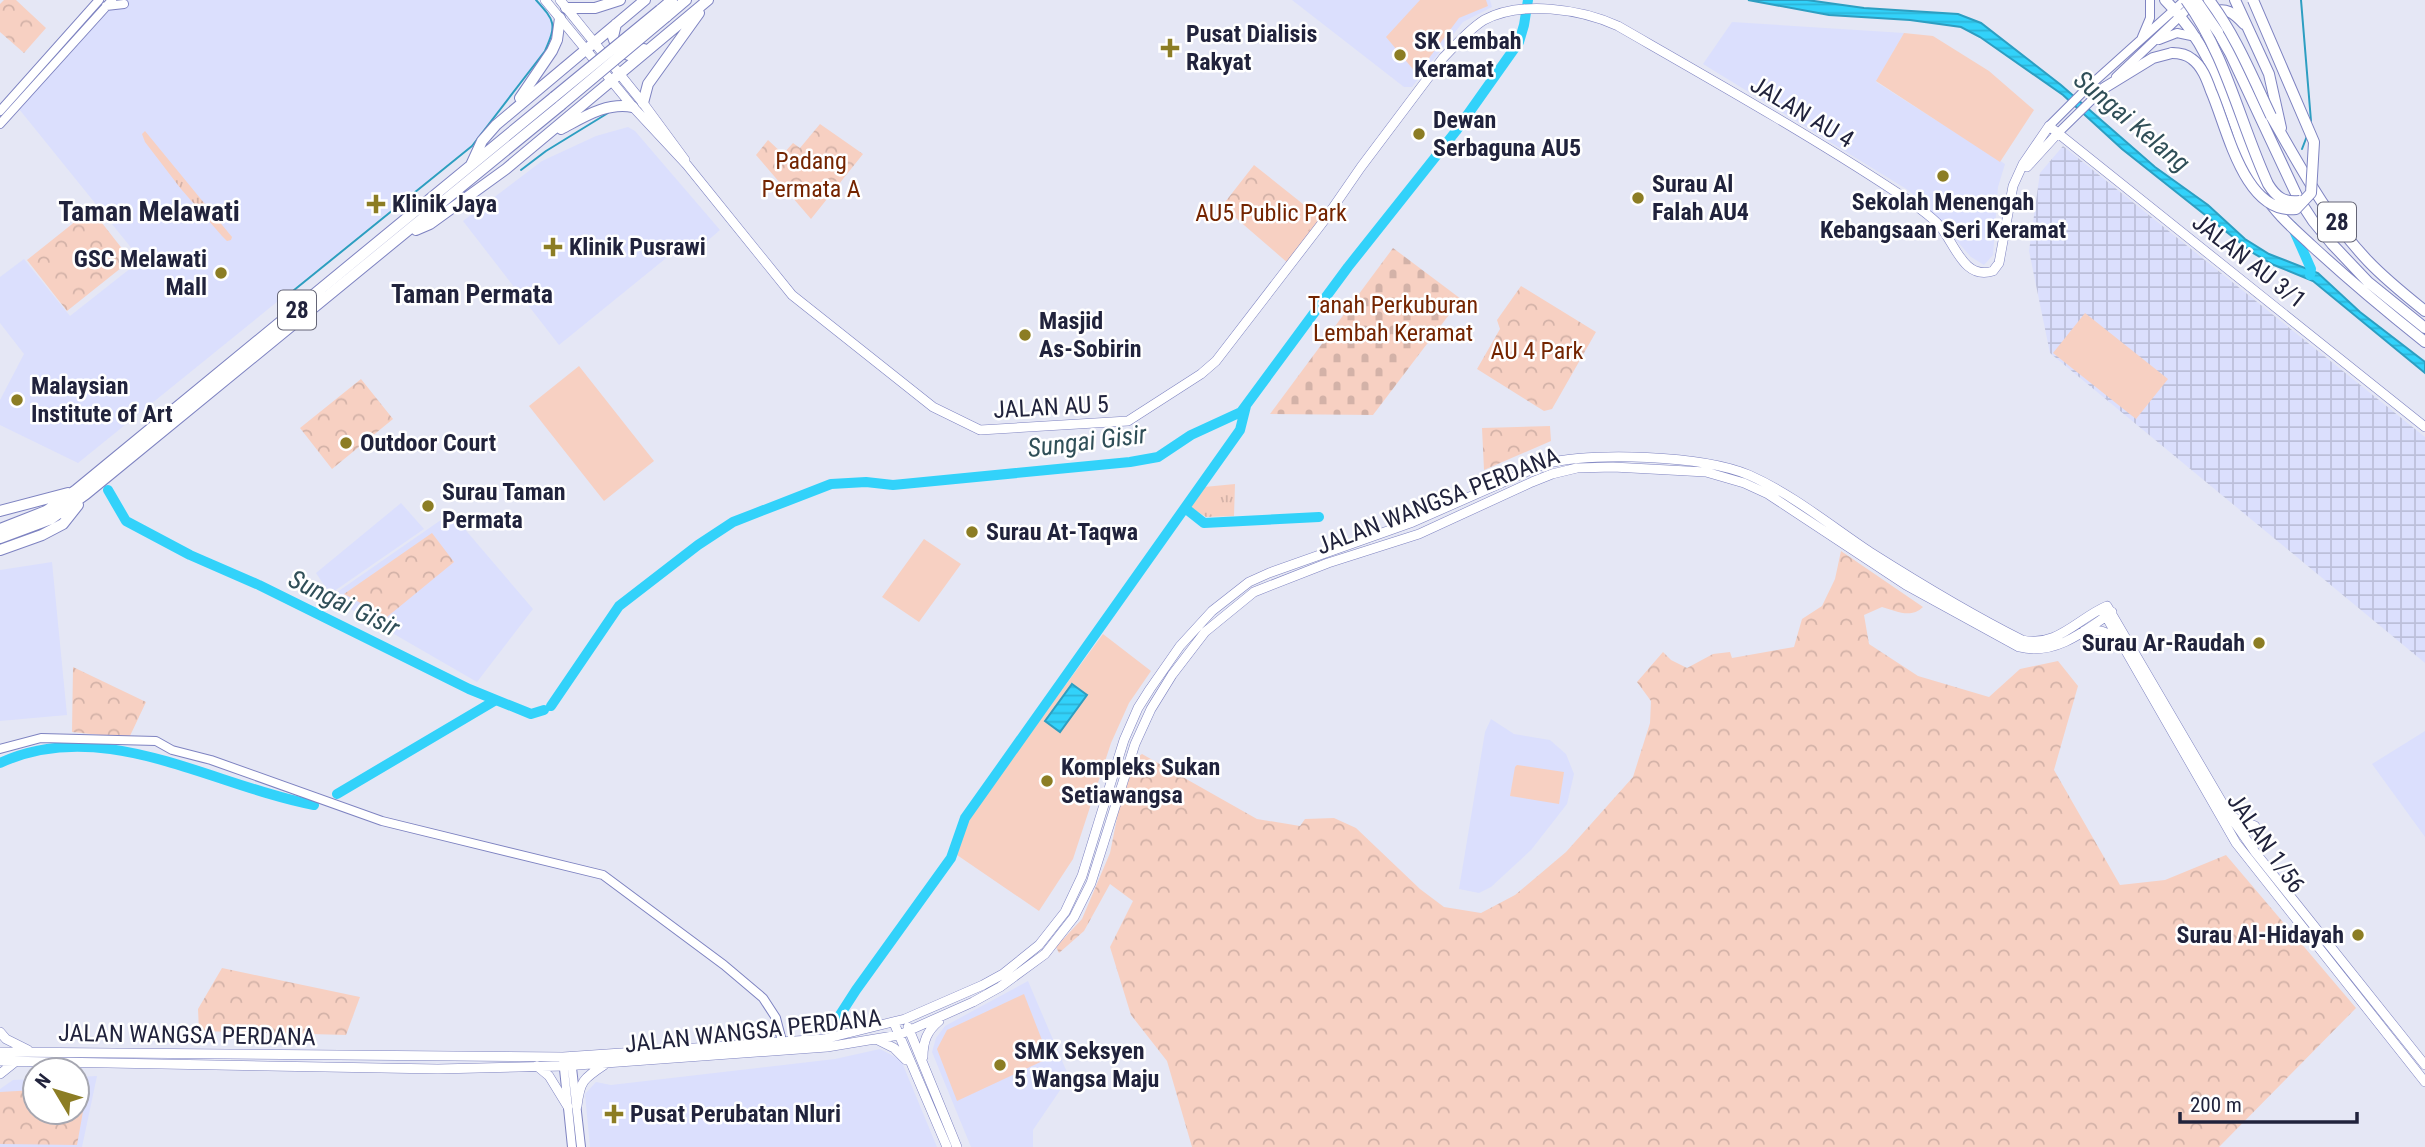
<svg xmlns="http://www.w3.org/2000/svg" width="2425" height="1147" viewBox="0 0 2425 1147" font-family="'Roboto Condensed',sans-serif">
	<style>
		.built { fill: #dbdffd }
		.industrial { fill: url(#industrial-grid) }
		.grass { fill: url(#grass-tufts) }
		.forest { fill: url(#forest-crowns) }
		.cemetery { fill: url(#cemetery-stones) }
		.pitch { fill: #f7d0c2 }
		.water { fill: url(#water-rules); stroke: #2d9ec1; stroke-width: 2 }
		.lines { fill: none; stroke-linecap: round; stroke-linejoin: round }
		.stream { stroke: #2d9ec1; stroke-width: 2 }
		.river { stroke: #32d2fa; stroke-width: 10 }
		.tertiary-casing { stroke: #7e83c1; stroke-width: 10 }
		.secondary-casing { stroke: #7e83c1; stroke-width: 10 }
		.trunk-casing { stroke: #7e83c1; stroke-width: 12 }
		.tertiary { stroke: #fff; stroke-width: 8 }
		.secondary { stroke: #fff; stroke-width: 9 }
		.trunk { stroke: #fff; stroke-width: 10 }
		.trunk-bridge-casing { stroke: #7e83c1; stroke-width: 12; stroke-linecap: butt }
		.trunk-bridge { stroke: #fff; stroke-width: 10 }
		.poi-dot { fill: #8c7d24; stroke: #fff; stroke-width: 2.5 }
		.labels { text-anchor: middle; stroke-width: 5; stroke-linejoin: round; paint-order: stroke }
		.shield { fill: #fff; stroke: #646576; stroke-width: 2 }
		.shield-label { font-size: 23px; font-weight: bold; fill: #21233c }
		.poi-label { font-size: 24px; font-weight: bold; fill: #21233c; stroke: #fff; text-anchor: start }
		.street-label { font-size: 24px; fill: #21233c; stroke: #fff }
		.park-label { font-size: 24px; fill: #742400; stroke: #fff }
		.water-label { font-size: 26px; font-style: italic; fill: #304f58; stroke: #fff }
		.neighbourhood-label { font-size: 26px; font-weight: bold; fill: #21233c; stroke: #fff }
		.quarter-label { font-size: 28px; font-weight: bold; fill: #21233c; stroke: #fff }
	</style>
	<defs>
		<pattern id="industrial-grid" width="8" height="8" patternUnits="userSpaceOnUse" patternTransform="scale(1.75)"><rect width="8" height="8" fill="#dbdffd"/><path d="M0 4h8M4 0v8" fill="none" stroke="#bcbfda"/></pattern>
		<pattern id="grass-tufts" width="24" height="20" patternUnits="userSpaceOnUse" patternTransform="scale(1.75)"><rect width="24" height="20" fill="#f7d0c2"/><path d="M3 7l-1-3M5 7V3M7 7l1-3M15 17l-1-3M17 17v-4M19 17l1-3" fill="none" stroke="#d3b2a8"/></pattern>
		<pattern id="forest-crowns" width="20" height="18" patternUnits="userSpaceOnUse" patternTransform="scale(1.75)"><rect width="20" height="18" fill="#f7d0c2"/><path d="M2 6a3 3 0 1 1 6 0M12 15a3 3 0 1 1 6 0" fill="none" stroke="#d3b2a8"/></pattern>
		<pattern id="cemetery-stones" width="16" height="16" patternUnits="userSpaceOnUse" patternTransform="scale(1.75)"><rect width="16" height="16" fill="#f7d0c2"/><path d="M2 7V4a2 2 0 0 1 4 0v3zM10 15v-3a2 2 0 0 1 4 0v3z" fill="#d3b2a8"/></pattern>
		<pattern id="water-rules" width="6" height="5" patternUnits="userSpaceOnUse" patternTransform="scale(1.75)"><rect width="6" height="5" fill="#32d2fa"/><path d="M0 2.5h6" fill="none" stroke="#2cb4d7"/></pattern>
	</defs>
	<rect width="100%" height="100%" fill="#e5e7f5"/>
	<path class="built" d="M119,0H536L550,16L554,40L471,145L78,463L0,425V400L24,354L0,323V277L24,259L70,316L141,260L19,109Z
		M1292,0H1490L1492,7L1463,22L1412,87H1404Z
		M1732,22L1904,33L1876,82L2005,164L1998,187L1993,255L1984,265L1971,257L1927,207L1908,190L1703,64Z
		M628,127L635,131L720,230L690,256L681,246L559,345L463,221L542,161L596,136Z
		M401,503L424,529L330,594L316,573Z
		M451,513L533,609L477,682L330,597Z
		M52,562L67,715L0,721V570Z
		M1491,719L1514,734L1550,740L1566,754L1574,774L1567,804L1531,850L1491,887L1479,893L1459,889L1485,732Z
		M2425,731V837L2372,764Z
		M1028,981L1069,1077L1033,1130V1147H971L932,1052L936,1038L945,1026Z
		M880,1049L901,1060L937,1147H590L585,1094L596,1082L611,1085L835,1059Z
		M97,1076L82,1147H0V1089L13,1080L35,1079V1112H77V1077Z"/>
	<path class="industrial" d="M2063,146L2425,437V663L2050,353L2029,251L2040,173Z"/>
	<path class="grass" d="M145,131L232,237L231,240L227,241L222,236L181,189L145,142L142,134Z
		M1235,484L1234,516L1206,517L1190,507L1204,487Z"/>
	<path class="forest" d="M4,0H16L46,28L24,53L0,32V4Z
		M820,124L863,154L811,219L756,155L768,140L783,154L793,143L800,148Z
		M1254,165L1323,220L1289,264L1222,206Z
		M91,209L131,260L67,311L27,260Z
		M1521,286L1596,332L1552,409L1544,411L1477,369L1500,329L1497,320Z
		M361,379L393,419L332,469L300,428Z
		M1550,426L1551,441L1484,470L1482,428Z
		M432,533L454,562L387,617L344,594Z
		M1841,551L1923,607C1911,619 1896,611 1882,607L1864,615L1869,644L1918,676L1989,697L2020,669L2058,661L2078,686L2054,770L2120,885L2165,880L2226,855L2356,1008L2219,1147H1192L1167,1061L1131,1015L1110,947L1133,901L1110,884L1084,931L1059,953L1056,947L1082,919L1110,853L1119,808L1136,758L1142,754L1257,819L1300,826L1305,819L1334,818L1356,828L1420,889L1444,907L1481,913L1515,895L1566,852L1633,777L1650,723L1651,701L1637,682L1663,652L1671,660L1687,668L1713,654L1730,652L1732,658L1794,647L1802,619L1822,606L1835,579Z
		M73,667L146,702L129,738L72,732Z
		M222,968L360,997L346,1035L199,1031L198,1009Z
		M77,1089H87L77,1145L0,1144V1092L35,1090V1112H77Z"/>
	<path class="cemetery" d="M1393,248L1461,299L1373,415L1270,414Z"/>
	<path class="pitch" d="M1420,0H1486L1488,6L1459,18L1417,74L1386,37Z
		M1904,33L1933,36L1989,71L2034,110L2000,162L1876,81Z
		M1283,194L1317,219L1288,257L1254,228Z
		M2085,313L2168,379L2136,419L2053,353Z
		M579,366L654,461L604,501L529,406Z
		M924,539L961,564L919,622L882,597Z
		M1103,634L1151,671L1129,703L1111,743L1073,859L1039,911L957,855L968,818Z
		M1517,765L1564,772L1559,804L1510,796L1515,767Z
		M1024,994L1049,1058L957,1101L937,1049L947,1030Z"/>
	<path class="water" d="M1748,0H1807L1864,8L1958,14L1981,23L2061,85L2155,167L2208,205L2245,239L2269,254L2318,273L2360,312L2425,362V373L2313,281L2274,265L2253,253L2122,149L2063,95L1980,37L1961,27L1910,20L1829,15Z
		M1072,684L1087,695L1060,732L1045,721Z"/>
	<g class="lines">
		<path class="stream" d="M2301,0L2311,121
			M2302,149L2307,136
			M521,170L546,151L608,113
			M283,299L472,146L545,51C557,24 555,21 536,0"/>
		<path class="river" d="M2292,226L2311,269L2310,275
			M108,490L126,521L190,555L259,585L469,689L531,714L544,710
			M1185,508L1204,523L1319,517
			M551,706L619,606L698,545L733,522L831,484L866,482L893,485L1130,462L1158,457L1191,435L1241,412L1348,267L1456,131L1519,42L1524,25L1528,0
			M0,763C103,715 213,786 314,805
			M337,794L496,700
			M838,1018L856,990L951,858L965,818L1240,430L1246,406"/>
		<g class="tertiary-casing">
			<path id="tertiary" d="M106,6L124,4
				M2142,37L2150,18V0
				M2159,40L2177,33L2196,37
				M2116,77L2193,4
				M0,111L99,0
				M0,124L112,0
				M2049,126L2086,89L2185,0
				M2058,133L2106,86
				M0,749L41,738L156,741L172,750L211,760L382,821L603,875L724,965L763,998L776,1018L782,1041
				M563,1059L572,1147
				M571,1059L581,1147"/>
		</g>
		<g class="secondary-casing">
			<path id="secondary" d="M545,0L633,107L687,165L792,295L933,407L980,430L1128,421L1201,374L1216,361L1323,222L1361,167L1443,58C1456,45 1468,30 1484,20C1521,0 1581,9 1618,26C1712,80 1808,134 1899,194C1912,203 1926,212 1937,223C1954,239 1962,281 1993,271L1999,263L2013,186L2023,164L2049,126L2425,427
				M560,0L643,103L685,160
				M2027,167L2058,133
				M2103,611L2236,843L2425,1082
				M2084,631H2101L2119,638
				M2232,817L2255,826
				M894,1023L947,1147
				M908,1027L957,1147
				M0,1032L6,1039L28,1050
				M878,1040L894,1048L906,1060
				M0,1052L563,1057L824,1039L905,1019L983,985L1003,974L1039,945L1065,912L1082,876L1124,740L1138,708L1150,689L1180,646L1212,611L1249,582L1269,573L1413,522L1544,464C1594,452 1701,455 1749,475C1792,494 1831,526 1870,552C1919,583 1970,614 2022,640C2057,648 2078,618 2107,606L2230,816L2255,852L2425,1065
				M923,1057C923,1041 927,1031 939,1021
				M0,1061L438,1069L564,1066L827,1047L899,1035L973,1002L1000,987L1045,954L1074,917L1091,883L1135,744L1151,709L1172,675L1205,632L1254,592L1328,563L1419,534L1532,482L1552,474L1577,468L1613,467L1706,472L1744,483L1768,494L1906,585L2019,647C2054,656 2084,632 2112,612
				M537,1066L549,1076L568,1107
				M0,1074L15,1062
				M577,1106C580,1081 583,1079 604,1065"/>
		</g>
		<g class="trunk-casing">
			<path id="trunk" d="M2165,0C2202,36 2220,82 2237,130C2244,152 2251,175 2264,194C2276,214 2294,229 2311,245C2348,279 2386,311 2425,342
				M2235,0L2269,74L2281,128
				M566,8H595L620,0
				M660,10L672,0
				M2211,13C2225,6 2234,13 2244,24
				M666,17L686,0
				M616,24L613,37L618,51L629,55L644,49
				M2218,32L2230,53L2298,198L2313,221L2332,244L2368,282L2425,328
				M2104,88L2153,58L2172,53
				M520,98L552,51L557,40L560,18
				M643,103L648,84L699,13
				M2271,116C2300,166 2327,218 2368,261C2385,279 2405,295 2425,311
				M561,129C584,117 606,102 633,107
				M471,165L482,141L496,125L645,0
				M416,230L430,224L506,169L708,0
				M0,511L68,493
				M0,529L46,511L76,490L554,97
				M0,538L51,519L86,494L561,105
				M0,550L42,535L63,524L78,505"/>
		</g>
		<use href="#tertiary" class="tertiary"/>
		<use href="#secondary" class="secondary"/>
		<use href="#trunk" class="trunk"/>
		<g class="trunk-bridge-casing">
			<path id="trunk-bridge" d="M2186,0C2226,55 2240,123 2268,184C2276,197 2284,203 2300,201
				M2196,0L2218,32
				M2209,0C2236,36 2252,76 2271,116
				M2172,53C2179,53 2186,54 2192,59C2202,66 2207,80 2211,91C2227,127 2244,215 2296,209L2311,193L2314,142L2253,0
				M554,97L660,10
				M561,105L666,17"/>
		</g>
		<use href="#trunk-bridge" class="trunk-bridge"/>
	</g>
	<g class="poi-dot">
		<path d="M1166.5 37.5h7v7h7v7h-7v7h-7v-7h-7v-7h7z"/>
		<circle cx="1400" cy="55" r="7"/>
		<circle cx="1419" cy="134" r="7"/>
		<circle cx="1943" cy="176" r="7"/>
		<circle cx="1638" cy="198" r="7"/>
		<path d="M372.5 193.5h7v7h7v7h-7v7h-7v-7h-7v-7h7z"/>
		<path d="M549.5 236.5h7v7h7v7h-7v7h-7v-7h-7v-7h7z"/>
		<circle cx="221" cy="273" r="7"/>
		<circle cx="1025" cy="335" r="7"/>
		<circle cx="17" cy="400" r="7"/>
		<circle cx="346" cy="443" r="7"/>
		<circle cx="428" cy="506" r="7"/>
		<circle cx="972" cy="532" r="7"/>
		<circle cx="2259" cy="643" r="7"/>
		<circle cx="1047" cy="781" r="7"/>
		<circle cx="2358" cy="935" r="7"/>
		<circle cx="1000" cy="1065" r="7"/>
		<path d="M610.5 1103.5h7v7h7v7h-7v7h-7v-7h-7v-7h7z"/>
	</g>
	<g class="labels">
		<g class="shield">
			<rect x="2318" y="202.5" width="38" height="39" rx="5"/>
			<rect x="278" y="290.5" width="38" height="39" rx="5"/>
		</g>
		<g class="shield-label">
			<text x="2337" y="230">28</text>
			<text x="297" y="318">28</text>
		</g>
		<g class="poi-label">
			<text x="1186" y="42">Pusat Dialisis<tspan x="1186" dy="28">Rakyat</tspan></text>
			<text x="1414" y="49">SK Lembah<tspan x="1414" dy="28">Keramat</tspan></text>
			<text x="1433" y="128">Dewan<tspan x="1433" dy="28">Serbaguna AU5</tspan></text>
			<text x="1652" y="192">Surau Al<tspan x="1652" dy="28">Falah AU4</tspan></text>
			<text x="1943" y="210" text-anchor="middle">Sekolah Menengah<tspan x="1943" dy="28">Kebangsaan Seri Keramat</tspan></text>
			<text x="392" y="212">Klinik Jaya</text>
			<text x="569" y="255">Klinik Pusrawi</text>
			<text x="207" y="267" text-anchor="end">GSC Melawati<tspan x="207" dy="28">Mall</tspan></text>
			<text x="1039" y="329">Masjid<tspan x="1039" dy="28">As-Sobirin</tspan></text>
			<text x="31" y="394">Malaysian<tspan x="31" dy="28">Institute of Art</tspan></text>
			<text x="360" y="451">Outdoor Court</text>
			<text x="442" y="500">Surau Taman<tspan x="442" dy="28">Permata</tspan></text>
			<text x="986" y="540">Surau At-Taqwa</text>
			<text x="2245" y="651" text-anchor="end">Surau Ar-Raudah</text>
			<text x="1061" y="775">Kompleks Sukan<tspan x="1061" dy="28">Setiawangsa</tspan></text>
			<text x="2344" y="943" text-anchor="end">Surau Al-Hidayah</text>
			<text x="1014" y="1059">SMK Seksyen<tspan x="1014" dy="28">5 Wangsa Maju</tspan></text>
			<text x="630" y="1122">Pusat Perubatan Nluri</text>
		</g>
		<g class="street-label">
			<text transform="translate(1802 112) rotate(31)" y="8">JALAN AU 4</text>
			<text transform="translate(2249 261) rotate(38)" y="8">JALAN AU 3/1</text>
			<text transform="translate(1051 407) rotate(-3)" y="8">JALAN AU 5</text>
			<text transform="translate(1438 501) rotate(-21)" y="8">JALAN WANGSA PERDANA</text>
			<text transform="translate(2266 843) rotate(55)" y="8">JALAN 1/56</text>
			<text transform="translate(753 1031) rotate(-6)" y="8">JALAN WANGSA PERDANA</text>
			<text transform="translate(187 1035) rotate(1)" y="8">JALAN WANGSA PERDANA</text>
		</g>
		<g class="park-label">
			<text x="811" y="169">Padang<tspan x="811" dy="28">Permata A</tspan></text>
			<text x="1271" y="221">AU5 Public Park</text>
			<text x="1393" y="313">Tanah Perkuburan<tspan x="1393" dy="28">Lembah Keramat</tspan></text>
			<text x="1537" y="359">AU 4 Park</text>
		</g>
		<g class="water-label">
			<text transform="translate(2132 121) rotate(40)" y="9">Sungai Kelang</text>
			<text transform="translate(1087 441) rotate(-7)" y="9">Sungai Gisir</text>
			<text transform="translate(344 603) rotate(26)" y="9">Sungai Gisir</text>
		</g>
		<g class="neighbourhood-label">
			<text x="472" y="303">Taman Permata</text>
		</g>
		<g class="quarter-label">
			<text x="149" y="221">Taman Melawati</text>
		</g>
	</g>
	<g transform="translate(56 1091) rotate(308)"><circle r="33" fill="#ffffff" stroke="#a6a7b1" stroke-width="2"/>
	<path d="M0-5L12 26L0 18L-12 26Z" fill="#8c7d24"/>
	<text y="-10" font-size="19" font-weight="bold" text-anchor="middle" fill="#21233c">N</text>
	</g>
	<path d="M2180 1112v10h177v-10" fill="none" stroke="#21233c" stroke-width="3.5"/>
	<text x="2190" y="1112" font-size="21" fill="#21233c" stroke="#ffffff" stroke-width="5" paint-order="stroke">200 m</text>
</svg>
